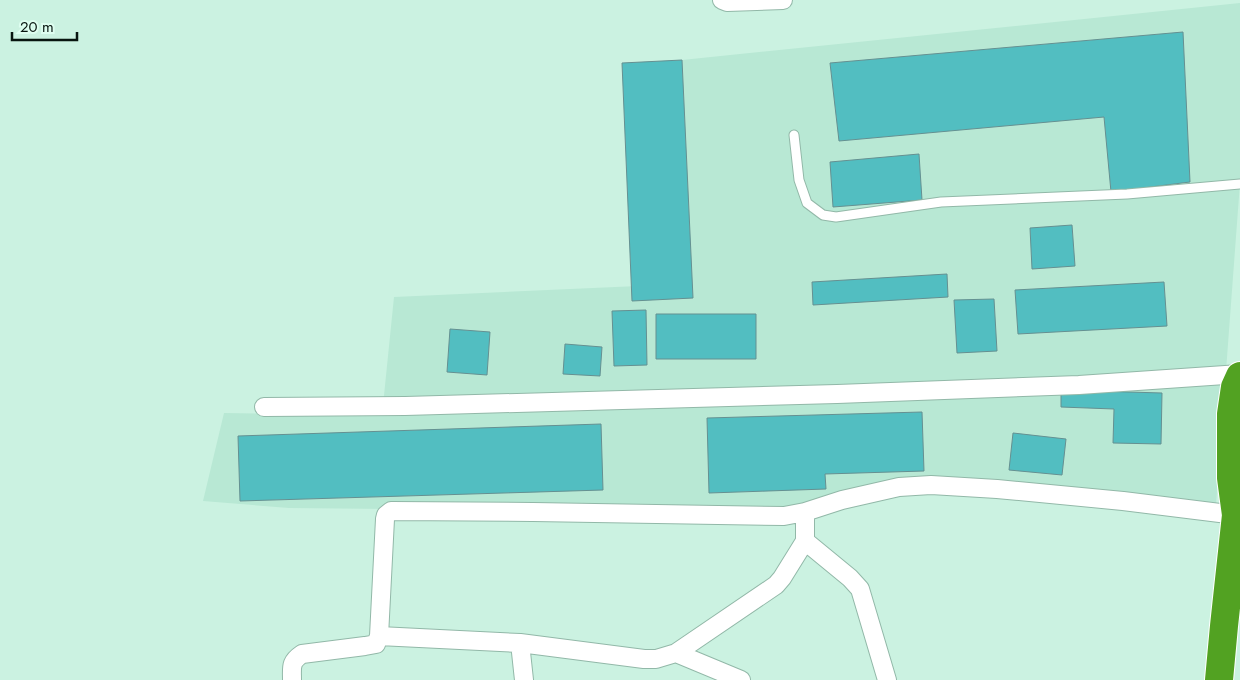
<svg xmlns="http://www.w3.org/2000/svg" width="1240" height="680" viewBox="0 0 1240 680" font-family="Jost,sans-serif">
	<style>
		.built { fill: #b8e8d4 }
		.building { fill: #52bec1; stroke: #659091 }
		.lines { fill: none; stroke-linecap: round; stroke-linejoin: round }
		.lane-casing { stroke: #92b8a8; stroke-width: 11 }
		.street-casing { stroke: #92b8a8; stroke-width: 20 }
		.highway-casing { stroke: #fff; stroke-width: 30 }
		.lane { stroke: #fff; stroke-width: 9 }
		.street { stroke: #fff; stroke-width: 18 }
		.highway { stroke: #52a222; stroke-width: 28 }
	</style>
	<rect width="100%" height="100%" fill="#cbf2e1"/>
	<path class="built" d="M1240,3V183L1216,505L934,481L785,513L289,508L203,501L224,413L382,415L394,297L638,286L622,63L682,60Z"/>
	<path class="building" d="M1183,32L1190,182L1111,192L1104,117L839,141L830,63Z
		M682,60L693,298L632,301L622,63Z
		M919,154L922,200L833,207L830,162Z
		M1072,225L1075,266L1032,269L1030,228Z
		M947,274L948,297L813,305L812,282Z
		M1164,282L1167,326L1018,334L1015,290Z
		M994,299L997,351L957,353L954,300Z
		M646,310L647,365L614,366L612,311Z
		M656,314H756V359H656Z
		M450,329L490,332L487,375L447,372Z
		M565,344L602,347L600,376L563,374Z
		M1061,390L1162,393L1161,444L1113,443L1114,409L1061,407Z
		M922,412L924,471L825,474L826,489L709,493L707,418Z
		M601,424L603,490L240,501L238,436Z
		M1013,433L1066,439L1062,475L1009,470Z"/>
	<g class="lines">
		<g class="lane-casing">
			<path id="lane" d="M794,135L799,180L807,203L823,215L836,217L941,202L1127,194L1240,184"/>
		</g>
		<g class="street-casing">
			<path id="street" d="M722,0L727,2L783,0
				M264,407L405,406L837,394L1079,385L1240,374
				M805,541L850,578L860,589L887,680
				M379,636L520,643L644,659H656L676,653L776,585L782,578L805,541V512
				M520,643L524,680
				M676,653L741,680
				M292,680C292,667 290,662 302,654L365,646L376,644L379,636L385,519L386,515L391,511L533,512L784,516L805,512L842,500L899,487L931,485L997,489L1123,501L1236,515"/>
		</g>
		<g class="highway-casing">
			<path id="highway" d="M1219,680L1224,626L1236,515L1231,478V414L1235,387L1240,376"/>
		</g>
		<use href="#lane" class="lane"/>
		<use href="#street" class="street"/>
		<use href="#highway" class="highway"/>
	</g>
	<path d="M12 32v8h65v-8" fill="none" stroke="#07150f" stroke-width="2.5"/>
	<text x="20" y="32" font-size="15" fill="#07150f" stroke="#defef0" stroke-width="4" paint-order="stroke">20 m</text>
</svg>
